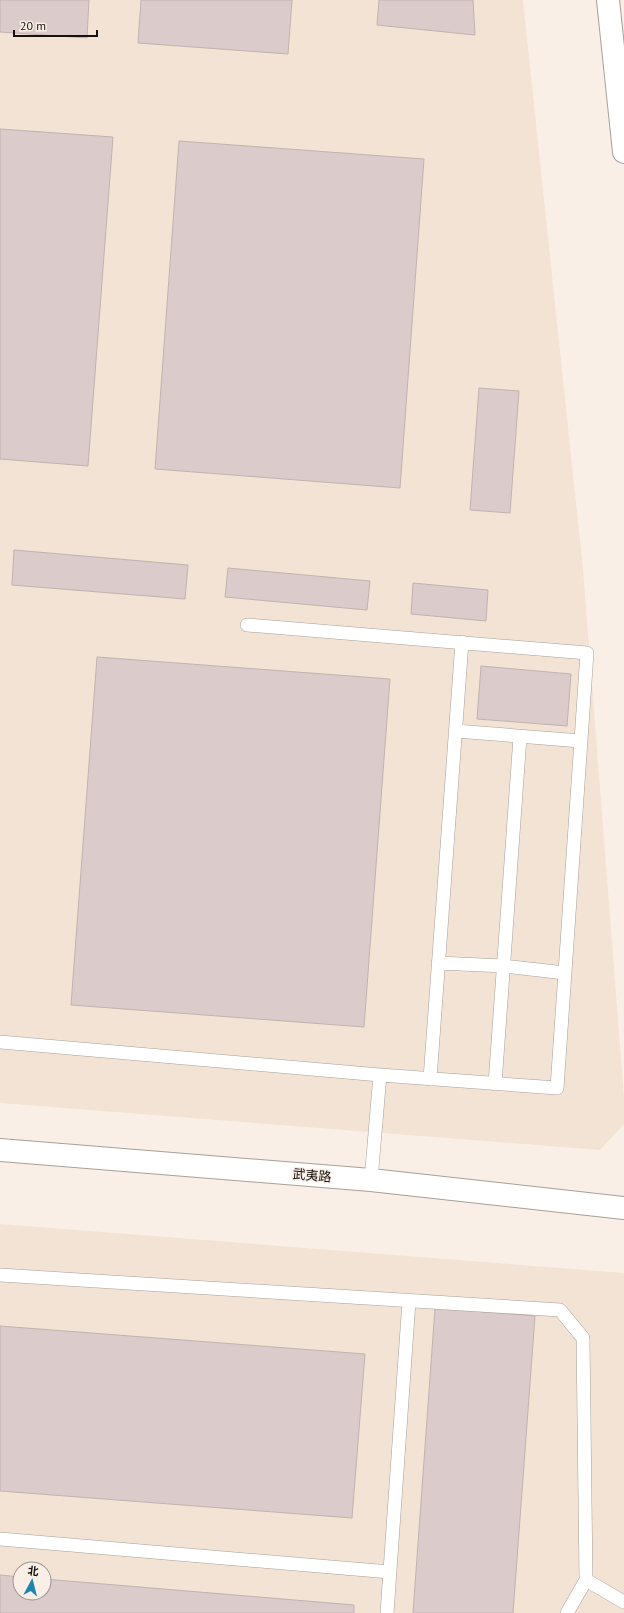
<svg xmlns="http://www.w3.org/2000/svg" width="624" height="1613" viewBox="0 0 624 1613" font-family="'PT Sans','Noto Sans SC',sans-serif">
	<style>
		.built { fill: #f3e3d5; fill-rule: evenodd }
		.building { fill: #dbcccb; stroke: #c0b2b0 }
		.lines { fill: none; stroke-linecap: round; stroke-linejoin: round }
		.lane-casing { stroke: #a89f97; stroke-width: 14 }
		.secondary-casing { stroke: #a89f97; stroke-width: 24 }
		.lane { stroke: #fff; stroke-width: 13 }
		.secondary { stroke: #fff; stroke-width: 22 }
		.labels { text-anchor: middle; stroke-width: 3; stroke-linejoin: round; paint-order: stroke }
		.street-label { font-size: 13px; fill: #15110e; stroke: #faefe6 }
	</style>
	<rect width="100%" height="100%" fill="#faefe6"/>
	<path class="built" d="M0,0H523L583,569L624,1097V1124L600,1150L0,1103Z
		M0,1224L624,1273V1613H0ZM20,1569H44V1593H20Z"/>
	<path class="building" d="M0,0H89L87,38L0,32Z
		M141,0H292L288,54L138,43Z
		M379,0H473L475,35L377,25Z
		M0,129L113,137L88,466L0,459Z
		M179,141L424,159L400,488L155,469Z
		M479,388L519,391L510,513L470,510Z
		M14,550L188,565L185,599L12,585Z
		M228,568L370,581L367,610L225,597Z
		M413,583L488,590L486,621L411,614Z
		M97,657L390,679L364,1027L71,1005Z
		M481,666L571,674L567,726L477,719Z
		M435,1308L535,1316L513,1613H413Z
		M0,1326L365,1354L352,1518L0,1491Z
		M0,1575L20,1577V1593H44V1579L354,1605V1613H0Z"/>
	<g class="lines">
		<g class="lane-casing">
			<path id="lane" d="M456,731L581,741
				M438,963L504,966L565,973
				M0,1042L380,1075L557,1088L587,653L247,625
				M430,1079L462,642
				M495,1084L520,737
				M371,1180L380,1075
				M0,1275L560,1310L583,1338L586,1580L624,1602
				M0,1539L390,1572
				M387,1613L409,1301
				M567,1613L586,1580"/>
		</g>
		<g class="secondary-casing">
			<path id="secondary" d="M608,0L624,152
				M0,1150L371,1180L624,1208"/>
		</g>
		<use href="#lane" class="lane"/>
		<use href="#secondary" class="secondary"/>
	</g>
	<g class="labels">
		<g class="street-label">
			<text transform="translate(312 1175) rotate(5)" y="5">武夷路</text>
		</g>
	</g>
	<g transform="translate(32 1581) rotate(7)"><circle r="19" fill="#faefe6" stroke="#9e9690"/>
	<path d="M0-3L7 15L0 10L-7 15Z" fill="#1b86ae"/>
	<text y="-6" font-size="11" font-weight="bold" text-anchor="middle" fill="#15110e">北</text>
	</g>
	<path d="M14 30v6h83v-6" fill="none" stroke="#15110e" stroke-width="2"/>
	<text x="20" y="30" font-size="12" fill="#15110e" stroke="#faefe6" stroke-width="3" paint-order="stroke">20 m</text>
</svg>
